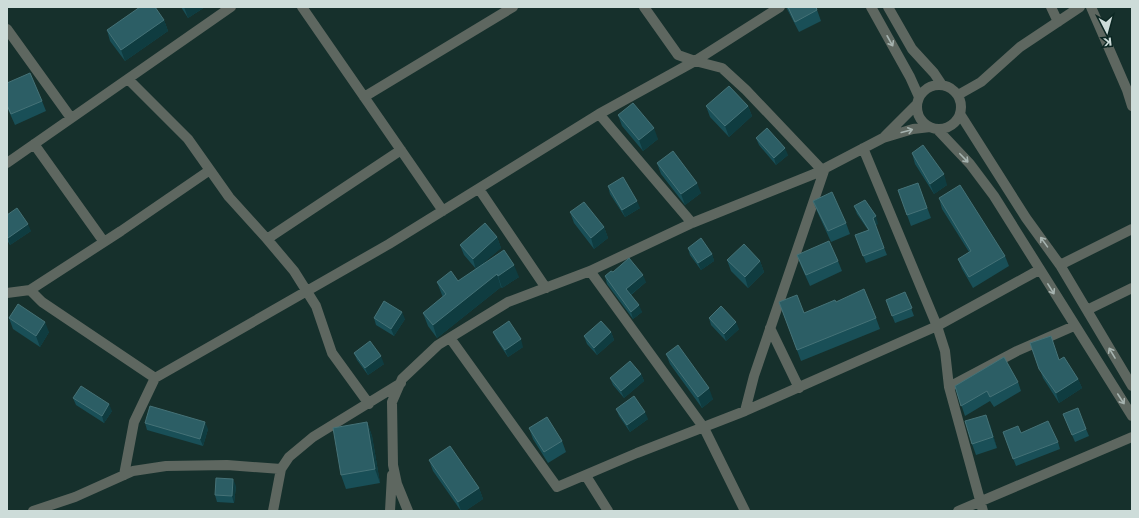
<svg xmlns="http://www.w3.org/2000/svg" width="1139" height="518" viewBox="0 0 1139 518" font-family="'DejaVu Sans',sans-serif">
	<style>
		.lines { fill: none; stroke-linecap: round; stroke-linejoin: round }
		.minor { stroke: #5e6760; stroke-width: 10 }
		.wall { fill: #194f57 }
		.shaded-wall { fill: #0f3c40 }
		.building { fill: #2c5e65; stroke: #457277 }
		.oneway { stroke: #a6b3af }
	</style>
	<rect width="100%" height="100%" fill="#16302c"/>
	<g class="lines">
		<path class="minor" d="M302,7L443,211
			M644,7L678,55L695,61L722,68L746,90L822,170
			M871,7L910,77L919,97
			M888,7L912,49L934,73L942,85
			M1051,7L1058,22
			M1091,7L1127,90L1132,106
			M7,29L71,118
			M128,79L188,139L229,197L267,239L294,271L316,306L332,353L369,404
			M917 107a22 22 0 1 1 44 0a22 22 0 1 1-44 0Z
			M958,95L981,82L1020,47L1080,7
			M364,97L513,7
			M599,114L692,223
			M960,114L1026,218L1060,265L1132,386
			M937,129L970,164L994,196L1132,416
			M885,136L917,104
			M34,144L104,242
			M863,148L937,326L945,351L949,387L983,511
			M7,163L231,7
			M479,189L546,288
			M267,239L401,150
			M1060,265L1132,229
			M590,271L704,428L745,511
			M30,290L42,302L155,378
			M7,293L30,290L121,231L210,170
			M1087,310L1132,288
			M770,328L799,388
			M450,338L557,487L637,453L745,411L937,326L1039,270
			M949,387L1017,351L1074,326
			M745,411L754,376L825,168
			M124,475L134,422L155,378L389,244L599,114L695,61L780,7
			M586,476L608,511
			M33,511L75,497L133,471L166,466L227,465L281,469
			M273,511L281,469L289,457L313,437L401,383
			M390,511L392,475
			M408,511L397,484L393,465L392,402L402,379L438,345L508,302L590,271L692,223L814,174L883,138L913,129L930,127
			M958,511L1132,437"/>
	</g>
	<path class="wall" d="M181,7H205L188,18Z
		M786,7H816L821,21L799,32Z
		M164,20L168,31L125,61L110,41L107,30Z
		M7,83L42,101L46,111L15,125L7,107Z
		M706,106H748L752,116L729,137L710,117Z
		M618,115L658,139L643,151L622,126Z
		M756,138L788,155L776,165L759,145Z
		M912,153L947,185L934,194L915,164Z
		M657,163L701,193L685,205L661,174Z
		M918,183L931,218L911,226L898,190Z
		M608,186L640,208L625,217L610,194Z
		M939,198L1005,256L1009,266L973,288L962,269L958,259L969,252L942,209Z
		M813,201L846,223L850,234L831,242L817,211Z
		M854,206L878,224L875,225L887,255L866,263L855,235L868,230L857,214Z
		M570,212L604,227L608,238L594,249L574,223Z
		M7,215L31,231L10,245L7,240Z
		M497,237L501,248L483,263L519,277L502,288L501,287L437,338L428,326L423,313L443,297L442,295L437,282L458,281L476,269L464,255L460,245Z
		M688,248L712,254L714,261L701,270L690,255Z
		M797,255L838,261L842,271L810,286L801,266Z
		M727,260L760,261L764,272L748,288L731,271Z
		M605,276L646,282L631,295L642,312L633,319L607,284Z
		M905,292L914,316L895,323L886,300Z
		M779,302L804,313L836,302L876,318L880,329L801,361Z
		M9,318L49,332L40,347L13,329Z
		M374,318L405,319L394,336L376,325Z
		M709,318L739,329L726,341L711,325Z
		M493,332L523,347L508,357L496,339Z
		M611,332L614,340L597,355L587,344L584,336Z
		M1030,343L1059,360L1078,379L1082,388L1059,403L1043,378Z
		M354,353L384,364L368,375L357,360Z
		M666,354L713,399L702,408L670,364Z
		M641,374L644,381L624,398L613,385L610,378Z
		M1018,382L1021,391L994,407L990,401L965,416L955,386Z
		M73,398L112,411L104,423L76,405Z
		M616,409L648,419L630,432L619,416Z
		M1063,414L1086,429L1089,436L1075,442Z
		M367,422L372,436L380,483L346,489L341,475Z
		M145,423L208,429L203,446L147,430Z
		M990,425L997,448L976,455L972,444Z
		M529,428L562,441L566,452L548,463L533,439Z
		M1003,432L1021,433L1058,442L1060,449L1016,466Z
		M429,460L479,488L483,499L465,511H461L433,471Z
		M236,486L234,503L217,502L215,495Z"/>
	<path class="shaded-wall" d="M184,7H205L188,18Z
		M164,20L168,31L125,61L121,50Z
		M748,106L752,116L729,137L725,126Z
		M654,128L658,139L643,151L639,140Z
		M785,148L788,155L776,165L774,158Z
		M944,174L947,185L934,194L930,184Z
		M697,183L701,193L685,205L681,194Z
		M637,201L640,208L625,217L622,210Z
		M876,216L878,224L875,226L873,218Z
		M28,224L31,231L10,245L8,238Z
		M604,227L608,238L594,249L591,238Z
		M497,237L501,248L476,270L473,259Z
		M712,254L714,261L701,270L698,263Z
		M760,261L764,272L748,288L745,277Z
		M514,265L519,277L502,288L498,276Z
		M497,274L501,287L437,338L433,325Z
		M643,275L646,282L629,296L626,289Z
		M639,305L642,312L633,319L631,312Z
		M402,312L405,319L394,336L391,329Z
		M45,322L49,332L40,347L36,336Z
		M736,322L739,329L726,341L724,334Z
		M611,332L614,340L597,355L594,348Z
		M521,339L523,347L508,357L505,350Z
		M381,356L384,364L368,375L365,368Z
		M641,374L644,381L624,398L621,391Z
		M1078,379L1082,388L1059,403L1056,393Z
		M709,388L713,399L702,408L698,397Z
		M109,404L112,411L104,423L102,416Z
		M645,412L648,419L630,432L627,425Z
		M986,415L990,425L997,448L993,437Z
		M205,422L208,429L203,446L200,439Z
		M367,422L372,436L380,483L375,469Z
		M233,479L236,486L234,503L232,496Z
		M479,488L483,499L465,511H461L458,502Z"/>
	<path class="building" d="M140,7H155L164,20L121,50L107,30Z
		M788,7H816L817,10L795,22Z
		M30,73L42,101L11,114L7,105V83Z
		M729,86L748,106L725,126L706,106Z
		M633,103L654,128L639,140L618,115Z
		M767,128L785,148L774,158L756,138Z
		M923,145L944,174L930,184L912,153Z
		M673,151L697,183L681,194L657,163Z
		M623,177L637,201L622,210L608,186Z
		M918,183L927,208L907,215L898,190Z
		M960,185L1005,256L969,277L958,259L971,251L939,198Z
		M832,192L846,223L828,231L813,201Z
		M865,200L876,216L873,218L884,248L863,256L855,235L869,230L854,206Z
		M584,202L604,227L591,238L570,212Z
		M17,208L28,224L8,238L7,237V215Z
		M485,223L497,237L473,259L460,245Z
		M701,238L712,254L698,263L688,248Z
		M829,241L838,261L806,275L797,255Z
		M744,244L760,261L745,277L727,260Z
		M504,250L514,265L498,276L497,274L433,325L423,313L446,294L437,282L451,271L458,281Z
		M629,258L643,275L626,289L639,305L631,312L605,276L611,271L613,272Z
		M864,289L876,318L797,350L779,302L797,295L804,313L835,300L836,302Z
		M905,292L912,308L892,316L886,300Z
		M384,301L402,312L391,329L374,318Z
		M18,304L45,322L36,336L9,318Z
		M721,306L736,322L724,334L709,318Z
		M509,321L521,339L505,350L493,332Z
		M601,321L611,332L594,348L584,336Z
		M1051,336L1059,360L1064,357L1078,379L1056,393L1039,369L1030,343Z
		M370,341L381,356L365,368L354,353Z
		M678,345L709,388L698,397L666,354Z
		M1004,357L1018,382L990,397L987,391L961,406L955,386Z
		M630,361L641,374L621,391L610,378Z
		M81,386L109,404L102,416L73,398Z
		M634,396L645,412L627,425L616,409Z
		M150,406L205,422L200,439L145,423Z
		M1078,408L1086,429L1072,435L1063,414Z
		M986,415L993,437L972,444L965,421Z
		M547,417L562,441L544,452L529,428Z
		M1048,421L1058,442L1013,459L1003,432L1018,426L1021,433Z
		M367,422L375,469L341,475L333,428Z
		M450,446L479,488L458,502L429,460Z
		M216,478L233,479L232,496L215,495Z"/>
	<defs><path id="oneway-shaft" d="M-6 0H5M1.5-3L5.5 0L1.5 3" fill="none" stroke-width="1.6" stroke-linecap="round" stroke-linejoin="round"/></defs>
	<g class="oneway">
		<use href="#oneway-shaft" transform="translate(890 41) rotate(61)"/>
		<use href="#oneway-shaft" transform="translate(907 131) rotate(-15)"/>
		<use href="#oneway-shaft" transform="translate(964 158) rotate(46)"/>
		<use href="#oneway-shaft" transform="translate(1044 242) rotate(-126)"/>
		<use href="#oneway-shaft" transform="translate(1051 289) rotate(58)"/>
		<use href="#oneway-shaft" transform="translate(1112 353) rotate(-121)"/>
		<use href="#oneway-shaft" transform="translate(1121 399) rotate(57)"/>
	</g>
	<rect width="1139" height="518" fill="none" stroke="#cddcd9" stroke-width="16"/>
	<g transform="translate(1107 32) rotate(174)" stroke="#0b2622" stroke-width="3" paint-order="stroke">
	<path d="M0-3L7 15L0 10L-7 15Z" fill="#cddcd9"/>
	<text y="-6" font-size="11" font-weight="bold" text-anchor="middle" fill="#cddcd9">K</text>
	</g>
</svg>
